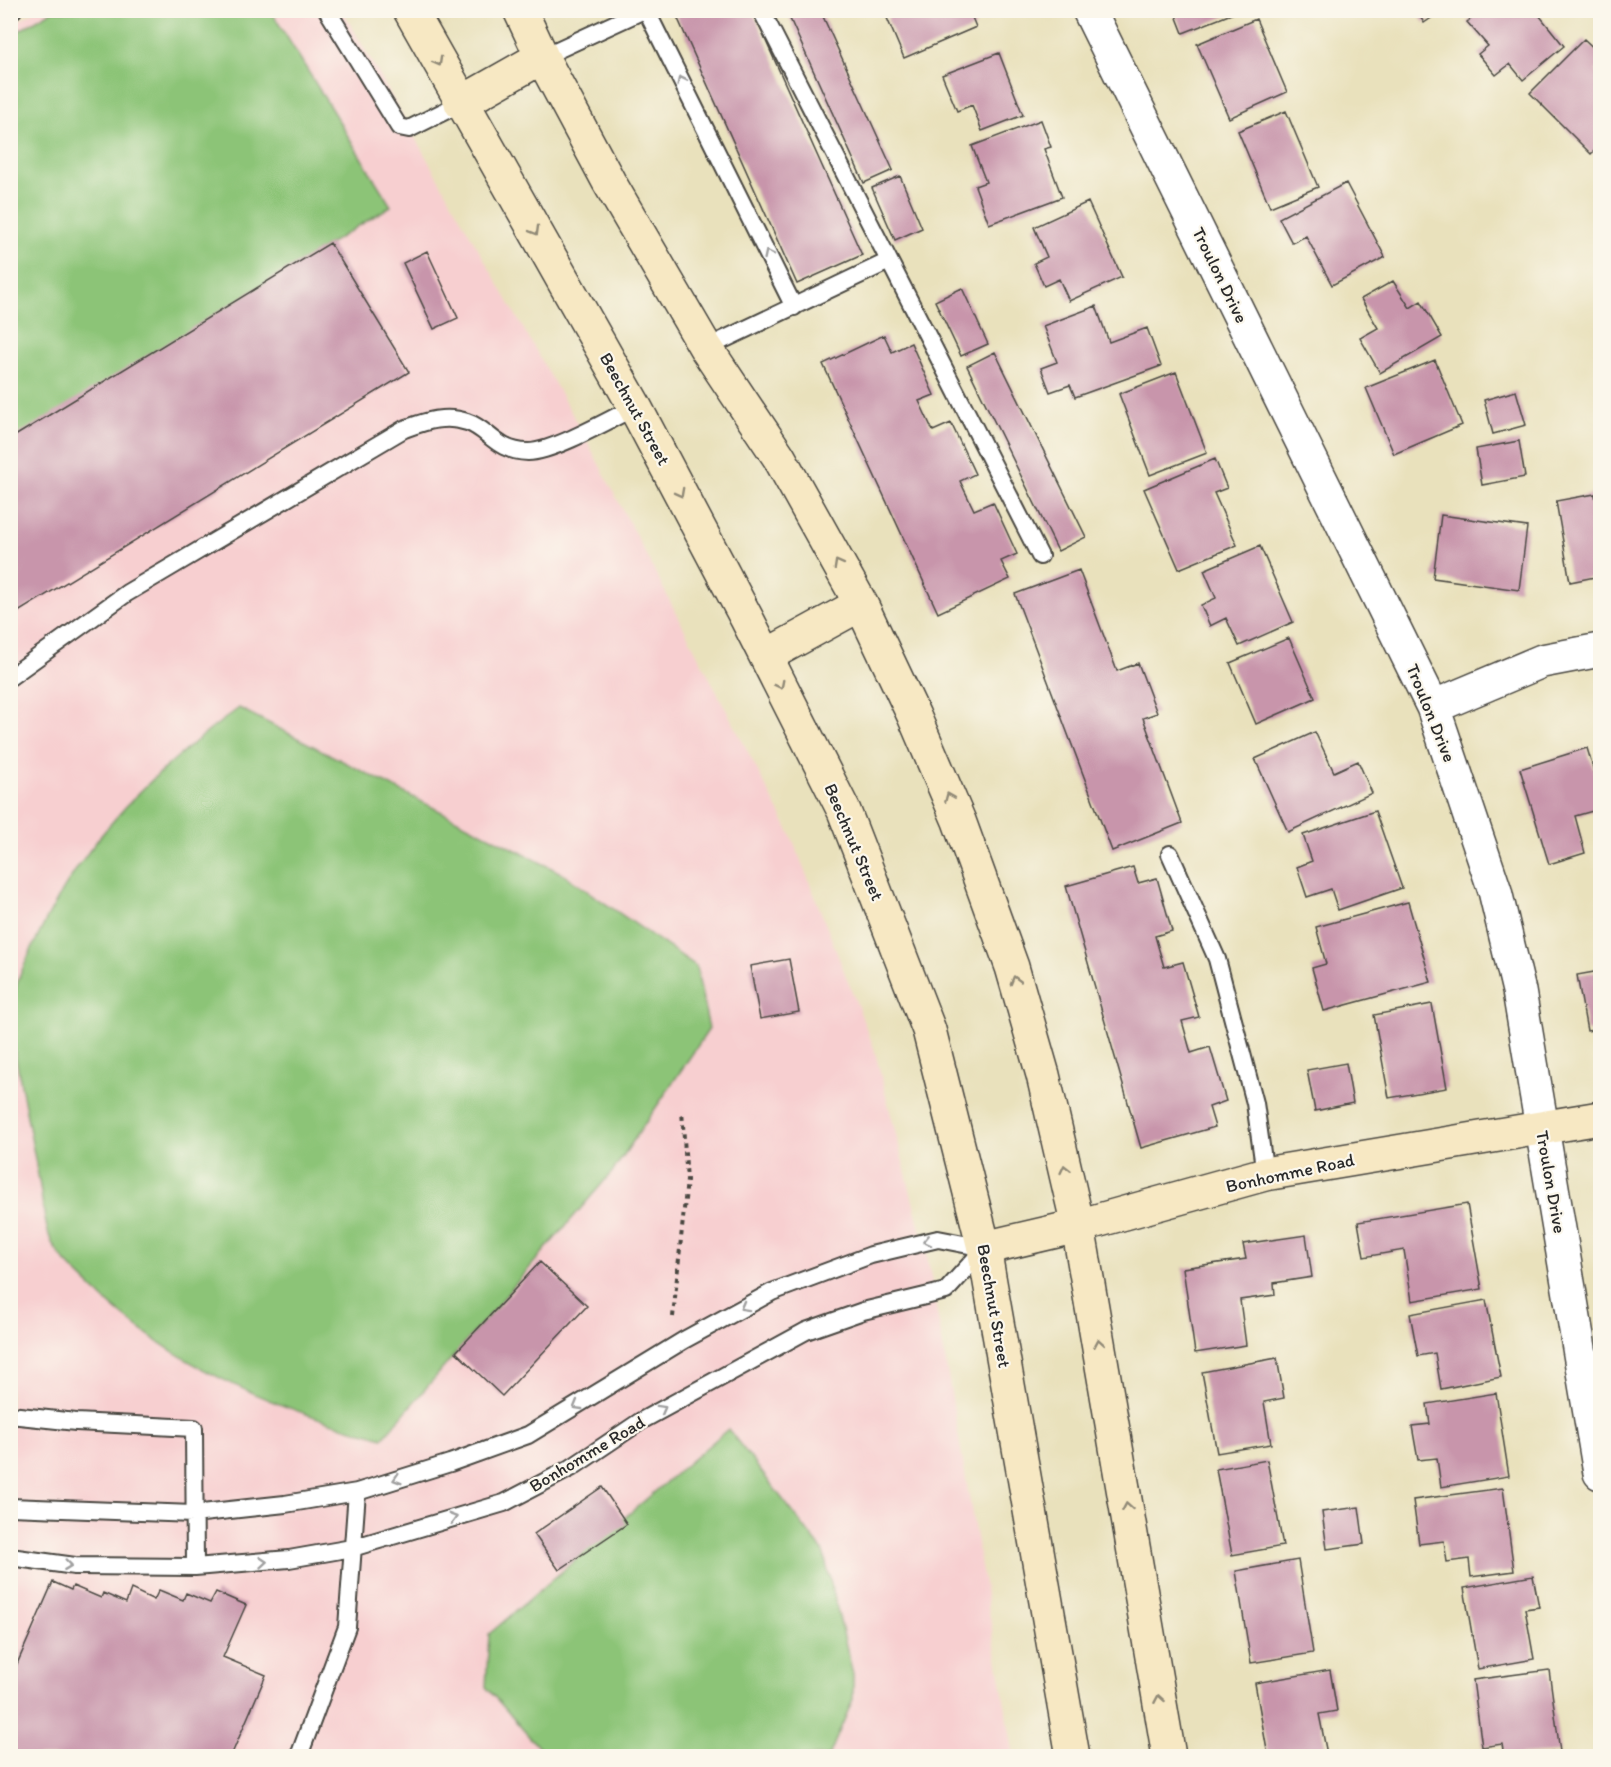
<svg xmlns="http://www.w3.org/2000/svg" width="1611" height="1767" viewBox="0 0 1611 1767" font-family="Itim,sans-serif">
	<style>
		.built { fill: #f7cfd0 }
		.green { fill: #8cc477; stroke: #5c7851; stroke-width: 1.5 }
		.building { fill: #c895ab }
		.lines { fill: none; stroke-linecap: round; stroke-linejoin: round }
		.lane-casing { stroke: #484641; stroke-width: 20 }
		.street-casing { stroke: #484641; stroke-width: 36 }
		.secondary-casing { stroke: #484641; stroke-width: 36 }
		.path { stroke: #484641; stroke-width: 4; stroke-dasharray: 4.5 4.5; stroke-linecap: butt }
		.lane { stroke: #fff; stroke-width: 16 }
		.street { stroke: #fff; stroke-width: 33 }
		.secondary { stroke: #f7e8c3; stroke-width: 33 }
		.oneway { stroke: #918a77 }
		.oneway2 { stroke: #a0a0a0 }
		.labels { text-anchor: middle; stroke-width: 4.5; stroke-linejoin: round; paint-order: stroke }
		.street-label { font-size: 18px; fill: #2b2b2b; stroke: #fbf7ec }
	</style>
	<rect width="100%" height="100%" fill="#fbf7ec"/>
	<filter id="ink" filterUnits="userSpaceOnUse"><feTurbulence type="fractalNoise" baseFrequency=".0167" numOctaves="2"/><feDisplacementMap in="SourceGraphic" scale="12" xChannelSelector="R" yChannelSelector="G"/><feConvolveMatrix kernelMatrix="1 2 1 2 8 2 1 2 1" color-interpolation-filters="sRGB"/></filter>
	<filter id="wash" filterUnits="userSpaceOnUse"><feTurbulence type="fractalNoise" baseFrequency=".008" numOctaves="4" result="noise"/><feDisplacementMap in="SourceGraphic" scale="24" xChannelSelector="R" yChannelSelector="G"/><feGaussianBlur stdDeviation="1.35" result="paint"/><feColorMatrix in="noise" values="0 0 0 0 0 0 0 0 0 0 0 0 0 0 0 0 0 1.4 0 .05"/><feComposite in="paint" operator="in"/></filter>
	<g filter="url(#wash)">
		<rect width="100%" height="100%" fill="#e9e1bc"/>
		<path class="built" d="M37,10L343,11L584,435L791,835L874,1048L928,1260L1014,1756H11L10,26Z"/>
		<path class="green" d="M52,11H271L391,206L11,440L10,36Z
			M239,708L561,873L696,966L709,1029L613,1171L383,1438C275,1408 173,1368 91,1287C77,1273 57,1257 50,1238C43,1219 42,1195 38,1175C29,1127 20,1080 11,1032C10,990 22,968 40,932C87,836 154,770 239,708Z
			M728,1429L823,1551L853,1674V1699L829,1756H546L486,1687L489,1634Z"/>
		<g id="blocks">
			<path class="building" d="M674,10H707L708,14L717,10H752L862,255L797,284Z
				M786,10H820L893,170L864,183Z
				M900,10H969L976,27L904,58L887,18Z
				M1174,10H1239V11L1183,33Z
				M1416,10H1443L1424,23Z
				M1481,10H1535L1564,46L1523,80L1510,64L1496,75L1478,54L1488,46L1467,22Z
				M1256,19L1287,92L1229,118L1197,44Z
				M1584,39L1600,54V67L1596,71L1600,75V145L1591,154L1530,93Z
				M999,53L1023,115L982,131L972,105L957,111L942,75Z
				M1286,111L1318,187L1270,207L1238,131Z
				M1041,120L1051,147L1044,149L1062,197L989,224L975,186L986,182L972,146Z
				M900,176L922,228L895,240L872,188Z
				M1346,183L1385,257L1332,285L1306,236L1292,243L1279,218Z
				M1088,202L1122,277L1069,301L1059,279L1044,286L1034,263L1047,257L1034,227Z
				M330,243L409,372L10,617V439Z
				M427,251L458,318L434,329L403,263Z
				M1393,281L1410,308L1421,301L1442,337L1380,373L1360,338L1378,328L1361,299Z
				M962,288L988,344L961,356L935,301Z
				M1096,306L1109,342L1147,328L1161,366L1075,397L1070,385L1050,392L1041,368L1057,362L1043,326Z
				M884,335L892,352L911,343L934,395L919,401L933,431L951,423L975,474L960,481L974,510L993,502L1017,554L1001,561L1010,579L938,613L823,364Z
				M995,352L1086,537L1058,551L967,366Z
				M1435,360L1462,425L1394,454L1366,388Z
				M1176,372L1207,453L1150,475L1119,394Z
				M1516,391L1526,425L1493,434L1484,400Z
				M1519,441L1525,477L1482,485L1476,449Z
				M1215,459L1227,488L1214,493L1237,545L1179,569L1144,489Z
				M1595,494L1597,509L1600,508V576L1570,582L1556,501Z
				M1441,515L1527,527L1519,590L1433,578Z
				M1260,546L1293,622L1239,646L1226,618L1210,626L1201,605L1216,598L1204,570Z
				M1079,570L1117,671L1138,663L1157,713L1143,718L1182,823L1112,851L1015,594Z
				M1289,638L1315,698L1256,724L1230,663Z
				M1315,732L1334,772L1358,761L1372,793L1288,832L1255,759Z
				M1587,748L1600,791V809L1575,816L1585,853L1549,864L1520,769Z
				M1375,811L1402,888L1338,910L1331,889L1307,897L1297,867L1312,861L1303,835Z
				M1133,867L1138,883L1157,878L1172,931L1155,936L1164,967L1183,962L1199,1017L1182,1021L1191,1053L1210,1047L1226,1101L1209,1107L1215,1127L1141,1148L1066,886Z
				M1408,902L1431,982L1324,1011L1312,968L1326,964L1316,927Z
				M789,959L799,1012L760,1019L750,966Z
				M1600,971V1029L1587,1031L1577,975Z
				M1432,1004L1447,1088L1389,1098L1374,1015Z
				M1346,1063L1353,1103L1315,1111L1307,1070Z
				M1467,1204L1482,1289L1412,1301L1404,1250L1364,1257L1358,1222Z
				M1306,1235L1312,1277L1274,1283L1275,1295L1240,1300L1246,1345L1195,1353L1183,1268L1246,1259L1243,1244Z
				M540,1262L587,1306L502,1396L456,1352Z
				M1486,1300L1501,1377L1441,1389L1435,1353L1418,1356L1410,1314Z
				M1277,1358L1284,1398L1264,1402L1271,1444L1217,1453L1202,1372Z
				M1496,1393L1509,1476L1441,1487L1437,1458L1418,1460L1412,1426L1430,1424L1427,1404Z
				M1267,1460L1283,1546L1232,1555L1216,1469Z
				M602,1487L627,1524L559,1570L534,1534Z
				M1503,1488L1514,1571L1471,1577L1469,1559L1447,1562L1444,1541L1419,1544L1413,1500Z
				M1359,1507L1364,1544L1327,1549L1322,1512Z
				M1298,1560L1313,1653L1251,1663L1236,1571Z
				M1533,1576L1539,1607L1525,1609L1534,1659L1478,1669L1464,1588Z
				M53,1582L71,1590L73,1586L101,1598L103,1593L126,1603L131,1589L154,1600L159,1590L183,1600L186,1593L210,1603L216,1592L246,1605L223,1657L266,1675L231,1756H10V1680Z
				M1330,1670L1337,1711L1319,1714L1327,1754L1268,1756L1255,1683Z
				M1549,1670L1560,1752L1504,1756L1502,1744L1482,1747L1473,1680Z"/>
		</g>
	</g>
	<g filter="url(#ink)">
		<use href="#blocks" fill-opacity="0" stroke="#484641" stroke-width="1.5"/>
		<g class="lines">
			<g class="lane-casing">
				<path id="lane" d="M327,10L399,127L409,129L461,103
					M646,10L794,307
					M761,10L1040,556
					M10,12L13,10
					M542,57L644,10
					M706,348L889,261
					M10,677L127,593L404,429C424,422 445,414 467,422C489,429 495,451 528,452C553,452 611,419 635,407
					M1170,854L1217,959L1255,1103L1265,1174
					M10,1415L76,1422L194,1428L195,1567
					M10,1507L193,1514L285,1504L357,1492L450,1463L528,1435L684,1340L772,1292L871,1255L938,1239L984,1248
					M10,1557L75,1566L195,1567L289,1559L352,1548L504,1503L571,1468L641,1421L806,1331L863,1311L946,1291L984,1249
					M299,1756L347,1627L357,1492"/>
			</g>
			<g class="street-casing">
				<path id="street" d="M1089,10L1433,707L1495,891L1519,991L1600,1473
					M1433,707L1542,661L1600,650"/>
			</g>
			<g class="secondary-casing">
				<path id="secondary" d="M410,10L635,407L747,619L844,811L929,1030L984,1248L1073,1756
					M520,10L542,57L609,182L706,348L779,457L861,604L914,716L959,821L1012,967L1043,1075L1078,1226L1169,1756
					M461,103L542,57
					M766,656L861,604
					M984,1248L1078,1226L1265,1174L1600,1118"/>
			</g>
			<path class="path" d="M673,1317L687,1180L682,1111"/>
			<use href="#lane" class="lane"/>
			<use href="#street" class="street"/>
			<use href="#secondary" class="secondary"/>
		</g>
		<defs><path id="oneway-chevron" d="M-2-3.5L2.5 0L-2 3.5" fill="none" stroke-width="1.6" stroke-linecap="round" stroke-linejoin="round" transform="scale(1.5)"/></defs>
		<g class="oneway">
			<use href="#oneway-chevron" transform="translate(438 62) rotate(61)"/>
			<use href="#oneway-chevron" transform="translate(535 231) rotate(60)"/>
			<use href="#oneway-chevron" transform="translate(680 493) rotate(62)"/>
			<use href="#oneway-chevron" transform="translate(838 564) rotate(-119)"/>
			<use href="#oneway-chevron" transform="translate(780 685) rotate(63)"/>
			<use href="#oneway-chevron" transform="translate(949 797) rotate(-113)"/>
			<use href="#oneway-chevron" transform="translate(1015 980) rotate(-106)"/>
			<use href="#oneway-chevron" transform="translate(1065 1169) rotate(-103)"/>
			<use href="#oneway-chevron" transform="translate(1099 1343) rotate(-100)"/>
			<use href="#oneway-chevron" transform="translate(1127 1507) rotate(-100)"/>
			<use href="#oneway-chevron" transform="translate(1159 1699) rotate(-100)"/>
		</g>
		<g class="oneway2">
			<use href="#oneway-chevron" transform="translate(681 80) rotate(-116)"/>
			<use href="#oneway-chevron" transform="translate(768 254) rotate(-116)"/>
			<use href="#oneway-chevron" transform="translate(927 1241) rotate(167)"/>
			<use href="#oneway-chevron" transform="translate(744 1307) rotate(151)"/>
			<use href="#oneway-chevron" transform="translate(577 1406) rotate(150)"/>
			<use href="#oneway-chevron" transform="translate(662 1409) rotate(-29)"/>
			<use href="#oneway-chevron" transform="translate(397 1479) rotate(163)"/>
			<use href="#oneway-chevron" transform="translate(453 1518) rotate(-16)"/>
			<use href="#oneway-chevron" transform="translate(263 1562) rotate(-5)"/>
			<use href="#oneway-chevron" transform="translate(68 1565) rotate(7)"/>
		</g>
	</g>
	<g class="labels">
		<g class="street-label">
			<text transform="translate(1220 275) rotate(64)" y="6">Troulon Drive</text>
			<text transform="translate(635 409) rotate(61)" y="6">Beechnut Street</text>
			<text transform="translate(1431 713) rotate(68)" y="6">Troulon Drive</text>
			<text transform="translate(854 842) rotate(67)" y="6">Beechnut Street</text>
			<text transform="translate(1290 1173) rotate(-12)" y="6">Bonhomme Road</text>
			<text transform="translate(1551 1182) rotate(80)" y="6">Troulon Drive</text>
			<text transform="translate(994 1306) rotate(80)" y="6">Beechnut Street</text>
			<text transform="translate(587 1454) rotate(-31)" y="6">Bonhomme Road</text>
		</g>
	</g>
	<rect width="1611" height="1767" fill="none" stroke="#fbf7ec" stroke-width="36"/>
</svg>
